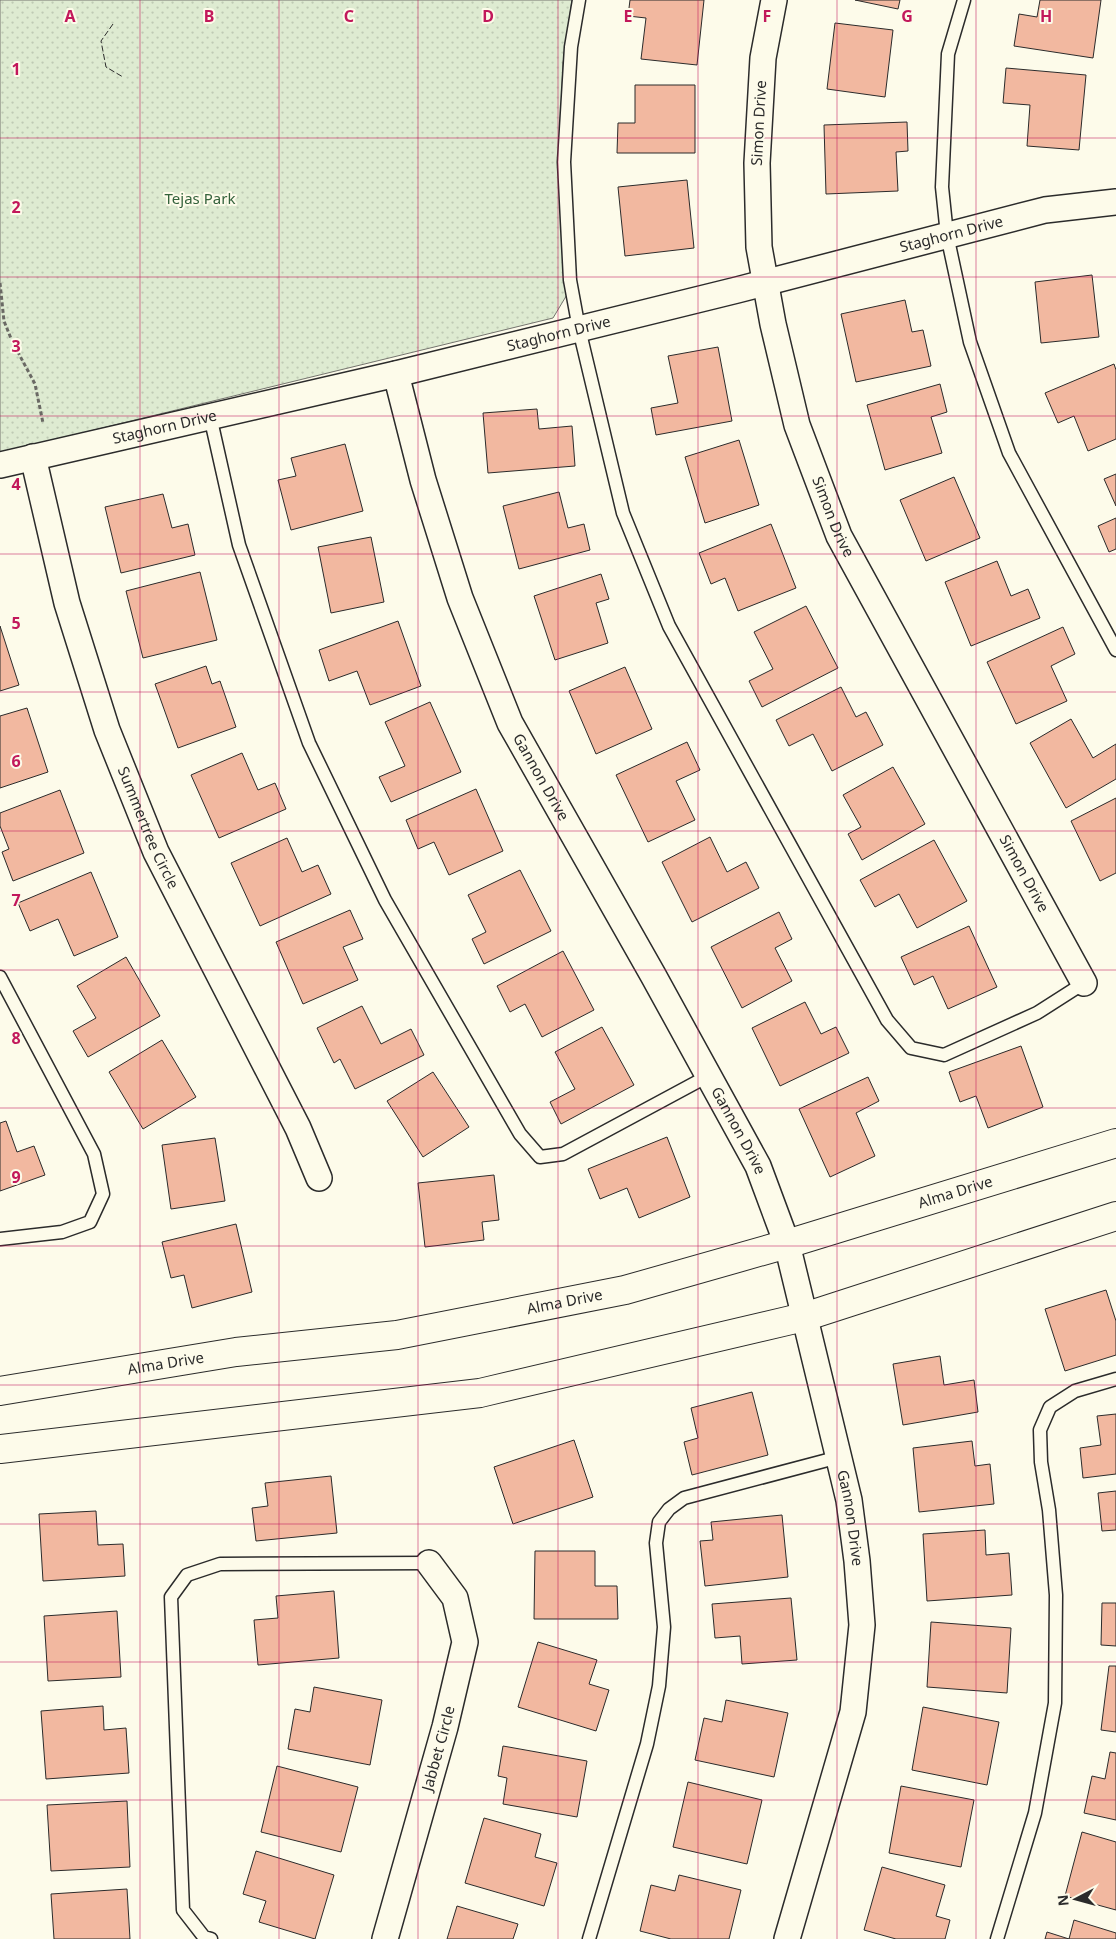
<svg xmlns="http://www.w3.org/2000/svg" width="1116" height="1939" viewBox="0 0 1116 1939" font-family="'Noto Sans',sans-serif">
	<style>
		.park { fill: url(#park-dots); stroke: #74746e }
		.building { fill: #f2b8a0; stroke: #2b2b2b }
		.lines { fill: none; stroke-linecap: round; stroke-linejoin: round }
		.lane-casing { stroke: #2b2b2b; stroke-width: 15 }
		.street-casing { stroke: #2b2b2b; stroke-width: 28 }
		.secondary-casing { stroke: #2b2b2b; stroke-width: 30 }
		.path { stroke: #6a6964; stroke-width: 3; stroke-dasharray: 4 2.5; stroke-linecap: butt }
		.lane { stroke: #fdfbea; stroke-width: 12 }
		.street { stroke: #fdfbea; stroke-width: 25 }
		.secondary { stroke: #fdfbea; stroke-width: 28 }
		.fence { stroke: #2b2b2b; stroke-width: 1; stroke-dasharray: 6 2.5; stroke-linecap: butt }
		.grid { fill: none; stroke: #c2185b; stroke-width: 1; stroke-opacity: 0.55 }
		.labels { text-anchor: middle; stroke-width: 4; stroke-linejoin: round; paint-order: stroke }
		.street-label { font-size: 15px; fill: #2b2b2b; stroke: #fdfbea }
		.park-label { font-size: 15px; fill: #34623c; stroke: #fdfbea }
		.grid-label { font-size: 16px; text-anchor: middle; font-weight: bold; fill: #c2185b; stroke: #fdfbea; stroke-width: 4; stroke-linejoin: round; paint-order: stroke }
	</style>
	<defs>
		<pattern id="park-dots" width="8" height="8" patternUnits="userSpaceOnUse" patternTransform="scale(1.25)"><rect width="8" height="8" fill="#deebd1"/><path d="M2 2h.1M6 6h.1" fill="none" stroke="#bfcab4" stroke-width="1.8" stroke-linecap="round"/></pattern>
	</defs>
	<rect width="100%" height="100%" fill="#fdfbea"/>
	<path class="park" d="M0,0H572L563,63L560,135V204L568,293L553,318L0,453Z"/>
	<path class="building" d="M630,0H704L697,65L641,59L646,18L628,16Z
		M855,0H900L898,9Z
		M1040,0H1101L1093,58L1014,46L1019,14L1037,17Z
		M835,23L893,30L885,97L827,89Z
		M1006,68L1086,75L1079,150L1027,146L1030,105L1003,103Z
		M635,85H695V153H617L618,123H635Z
		M907,122L908,151L896,152L898,191L826,194L824,125Z
		M687,180L694,248L625,256L618,187Z
		M1092,275L1099,337L1041,343L1035,282Z
		M905,300L912,332L923,330L931,366L856,382L841,314Z
		M718,347L732,421L656,435L651,408L678,403L668,356Z
		M1114,364L1116,370V439L1088,451L1074,416L1058,423L1045,393Z
		M940,384L947,412L931,417L942,453L885,470L867,405Z
		M537,409L539,429L572,426L575,466L488,473L483,413Z
		M739,440L759,505L705,523L685,457Z
		M345,444L363,511L291,530L278,480L296,476L291,458Z
		M1116,474V506L1104,479Z
		M954,477L980,538L926,561L900,500Z
		M559,492L568,528L584,524L590,550L519,569L503,506Z
		M163,494L172,528L188,524L195,555L121,573L105,507Z
		M1116,518V549L1109,552L1098,526Z
		M771,524L796,588L738,611L725,578L711,584L699,553Z
		M371,537L384,602L331,613L318,547Z
		M997,561L1011,596L1028,589L1040,618L971,646L945,582Z
		M200,572L217,640L143,658L126,591Z
		M601,574L609,599L596,603L608,643L555,660L534,596Z
		M806,606L838,668L762,707L749,681L773,669L754,632Z
		M398,621L421,686L370,705L357,671L329,681L319,650Z
		M0,626L19,685L0,691Z
		M1063,627L1075,654L1051,666L1067,701L1016,724L987,662Z
		M206,666L212,684L220,681L236,727L178,748L155,684Z
		M625,667L652,729L596,754L569,691Z
		M841,687L856,717L866,712L883,745L832,771L813,734L789,746L776,720Z
		M430,702L461,772L391,802L379,777L405,766L385,722Z
		M27,708L48,772L0,788V716Z
		M1071,719L1093,758L1116,744V779L1066,808L1030,743Z
		M687,742L700,770L676,781L695,820L648,842L616,775Z
		M242,753L258,790L275,783L286,809L219,838L191,775Z
		M893,767L925,824L862,860L848,834L861,827L843,795Z
		M476,789L503,851L449,875L434,842L418,849L406,820Z
		M60,790L84,853L13,881L2,852L9,849L0,826V813Z
		M1116,798V873L1100,881L1071,821Z
		M710,837L727,872L746,862L759,888L692,922L662,862Z
		M287,838L302,872L318,865L331,894L260,926L231,863Z
		M934,840L967,901L917,928L899,894L875,907L860,880Z
		M520,870L551,931L484,964L472,939L486,932L468,895Z
		M91,872L118,937L74,956L58,919L30,931L18,903Z
		M350,910L363,939L343,947L358,980L303,1004L276,942Z
		M779,912L792,939L775,948L792,981L742,1008L711,947Z
		M969,926L997,987L948,1009L933,976L914,985L901,957Z
		M563,951L594,1010L542,1037L525,1004L510,1012L497,986Z
		M126,957L160,1016L88,1057L73,1031L96,1018L77,986Z
		M805,1002L821,1034L836,1027L849,1053L780,1086L752,1028Z
		M362,1006L381,1044L411,1029L424,1055L355,1089L340,1059L334,1063L317,1028Z
		M602,1027L634,1085L561,1124L550,1102L575,1089L555,1052Z
		M162,1040L196,1097L143,1129L109,1072Z
		M1021,1046L1043,1107L988,1128L976,1096L960,1102L949,1072Z
		M433,1072L469,1127L423,1157L387,1101Z
		M868,1077L879,1101L856,1113L875,1156L830,1177L799,1109Z
		M6,1121L17,1152L34,1146L45,1175L0,1191V1123Z
		M667,1137L690,1197L639,1218L627,1188L600,1199L588,1169Z
		M215,1138L225,1201L171,1209L162,1145Z
		M494,1175L499,1220L482,1222L484,1240L425,1247L418,1183Z
		M236,1224L252,1292L192,1308L184,1275L171,1278L162,1242Z
		M1106,1290L1116,1321V1355L1065,1371L1045,1309Z
		M940,1356L944,1385L974,1380L978,1412L903,1425L893,1364Z
		M752,1392L768,1455L692,1475L684,1442L698,1438L691,1408Z
		M1116,1414V1474L1083,1478L1080,1448L1101,1445L1097,1416Z
		M574,1440L593,1497L513,1524L494,1467Z
		M972,1441L975,1466L990,1464L994,1504L919,1512L913,1448Z
		M331,1476L337,1533L256,1541L252,1508L268,1506L265,1483Z
		M1116,1491V1530L1102,1531L1098,1493Z
		M96,1511L98,1545L123,1544L125,1576L43,1581L39,1514Z
		M782,1515L788,1577L705,1586L700,1541L713,1540L711,1522Z
		M985,1530L986,1555L1009,1553L1012,1595L927,1601L923,1534Z
		M535,1551H595V1586H617L618,1619H534Z
		M334,1591L339,1658L258,1665L254,1620L278,1618L276,1596Z
		M791,1598L797,1660L742,1664L740,1636L715,1638L712,1604Z
		M1102,1603H1116V1646L1101,1645Z
		M117,1611L121,1677L48,1681L44,1616Z
		M931,1622L1011,1628L1007,1693L927,1687Z
		M538,1642L597,1660L589,1684L609,1690L596,1731L518,1707Z
		M1109,1666H1116V1732L1101,1730Z
		M314,1687L382,1700L370,1765L288,1749L295,1709L310,1712Z
		M726,1700L788,1713L774,1777L695,1760L704,1718L722,1722Z
		M103,1706L104,1730L126,1728L129,1773L46,1779L41,1711Z
		M923,1707L999,1722L987,1785L912,1770Z
		M503,1746L587,1761L577,1817L503,1804L507,1778L498,1776Z
		M1110,1752L1116,1753V1820L1084,1813L1092,1776L1105,1779Z
		M277,1766L358,1787L341,1852L261,1832Z
		M688,1782L762,1800L747,1864L673,1847Z
		M901,1786L974,1800L961,1867L889,1853Z
		M127,1801L130,1867L51,1871L47,1805Z
		M484,1818L541,1834L535,1857L557,1863L544,1906L465,1883Z
		M1082,1832L1116,1842V1910L1065,1896Z
		M256,1851L334,1875L315,1939L259,1922L266,1901L243,1894Z
		M882,1867L945,1885L936,1916L950,1920L945,1939H896L864,1930Z
		M679,1875L741,1890L729,1939H671L640,1931L651,1885L675,1891Z
		M127,1889L130,1939H54L51,1894Z
		M457,1906L518,1924L513,1939H447Z
		M1074,1920L1116,1933V1939H1045L1047,1932L1069,1939Z"/>
	<g class="lines">
		<g class="lane-casing">
			<path id="lane" d="M579,0L571,47L564,162L570,280L579,329L623,513L669,626L887,1020L911,1048L944,1055L1037,1013L1084,983
				M964,0L948,54L942,187L947,235L970,342L1009,453L1116,650
				M210,416L239,545L309,743L385,900L520,1134L540,1157L563,1154L708,1076
				M0,977L94,1154L103,1194L90,1222L62,1232L0,1239
				M211,1939L204,1937L183,1910L171,1597L187,1575L220,1564L429,1563
				M589,1939L647,1744L659,1686L664,1627L656,1543L659,1522L669,1509L684,1498L839,1457
				M997,1939L1035,1813L1055,1703L1056,1595L1049,1510L1041,1462L1040,1430L1050,1407L1075,1391L1116,1379"/>
		</g>
		<g class="street-casing">
			<g id="street">
				<path id="s1" d="M774,0L763,58L757,163L759,247L773,324L797,425L839,536L1084,983"/>
				<path id="s2" d="M396,374L423,480L460,598L510,723L653,975L758,1166L787,1244L849,1500L857,1561L862,1625L853,1712L787,1939"/>
				<path id="s3" d="M33,457L67,603L107,730L156,852L298,1128L319,1178"/>
				<path id="s4" d="M0,465L396,374L737,290L1045,210L1116,202"/>
				<path id="s5" d="M385,1939L445,1727L465,1642L455,1598L429,1563"/>
			</g>
		</g>
		<g class="secondary-casing">
			<g id="secondary">
				<path id="s6" d="M0,1391L236,1352L397,1335L625,1290L787,1244L1116,1143"/>
				<path d="M0,1449L480,1393L804,1317L1116,1216"/>
			</g>
		</g>
		<path class="path" d="M0,283L4,321L12,341L35,384L43,423"/>
		<use href="#lane" class="lane"/>
		<use href="#street" class="street"/>
		<use href="#secondary" class="secondary"/>
		<path class="fence" d="M113,24L101,41L106,67L123,77"/>
	</g>
	<path class="grid" d="M140,0V1939M279,0V1939M418,0V1939M558,0V1939M698,0V1939M837,0V1939M976,0V1939M0,138H1116M0,277H1116M0,416H1116M0,554H1116M0,692H1116M0,831H1116M0,970H1116M0,1108H1116M0,1246H1116M0,1385H1116M0,1524H1116M0,1662H1116M0,1800H1116"/>
	<g class="labels">
		<g class="street-label">
			<text transform="translate(759 123) rotate(-87)" y="5">Simon Drive</text>
			<text dy="5" stroke="none"><textPath href="#s4" startOffset="979">Staghorn Drive</textPath></text>
			<text dy="5" stroke="none"><textPath href="#s4" startOffset="574">Staghorn Drive</textPath></text>
			<text dy="5" stroke="none"><textPath href="#s4" startOffset="169">Staghorn Drive</textPath></text>
			<text dy="5" stroke="none"><textPath href="#s1" startOffset="529">Simon Drive</textPath></text>
			<text dy="5" stroke="none"><textPath href="#s2" startOffset="430">Gannon Drive</textPath></text>
			<text dy="5" stroke="none"><textPath href="#s3" startOffset="389">Summertree Circle</textPath></text>
			<text dy="5" stroke="none"><textPath href="#s1" startOffset="934">Simon Drive</textPath></text>
			<text dy="5" stroke="none"><textPath href="#s2" startOffset="835">Gannon Drive</textPath></text>
			<text dy="5" stroke="none"><textPath href="#s6" startOffset="978">Alma Drive</textPath></text>
			<text dy="5" stroke="none"><textPath href="#s6" startOffset="572">Alma Drive</textPath></text>
			<text dy="5" stroke="none"><textPath href="#s6" startOffset="168">Alma Drive</textPath></text>
			<text dy="5" stroke="none"><textPath href="#s2" startOffset="1240">Gannon Drive</textPath></text>
			<text dy="5" stroke="none"><textPath href="#s5" startOffset="198">Jabbet Circle</textPath></text>
		</g>
		<g class="park-label">
			<text x="200" y="204">Tejas Park</text>
		</g>
	</g>
	<g class="grid-label">
		<text x="70" y="22">A</text>
		<text x="209" y="22">B</text>
		<text x="349" y="22">C</text>
		<text x="488" y="22">D</text>
		<text x="628" y="22">E</text>
		<text x="767" y="22">F</text>
		<text x="907" y="22">G</text>
		<text x="1046" y="22">H</text>
		<text x="16" y="75">1</text>
		<text x="16" y="213">2</text>
		<text x="16" y="352">3</text>
		<text x="16" y="490">4</text>
		<text x="16" y="629">5</text>
		<text x="16" y="767">6</text>
		<text x="16" y="906">7</text>
		<text x="16" y="1044">8</text>
		<text x="16" y="1183">9</text>
	</g>
	<g transform="translate(1076 1899) rotate(264)" stroke="#fdfbea" stroke-width="4" paint-order="stroke">
	<path d="M0-4L9 19L0 12L-9 19Z" fill="#2b2b2b"/>
	<text y="-8" font-size="14" font-weight="bold" text-anchor="middle" fill="#2b2b2b">N</text>
	</g>
</svg>
